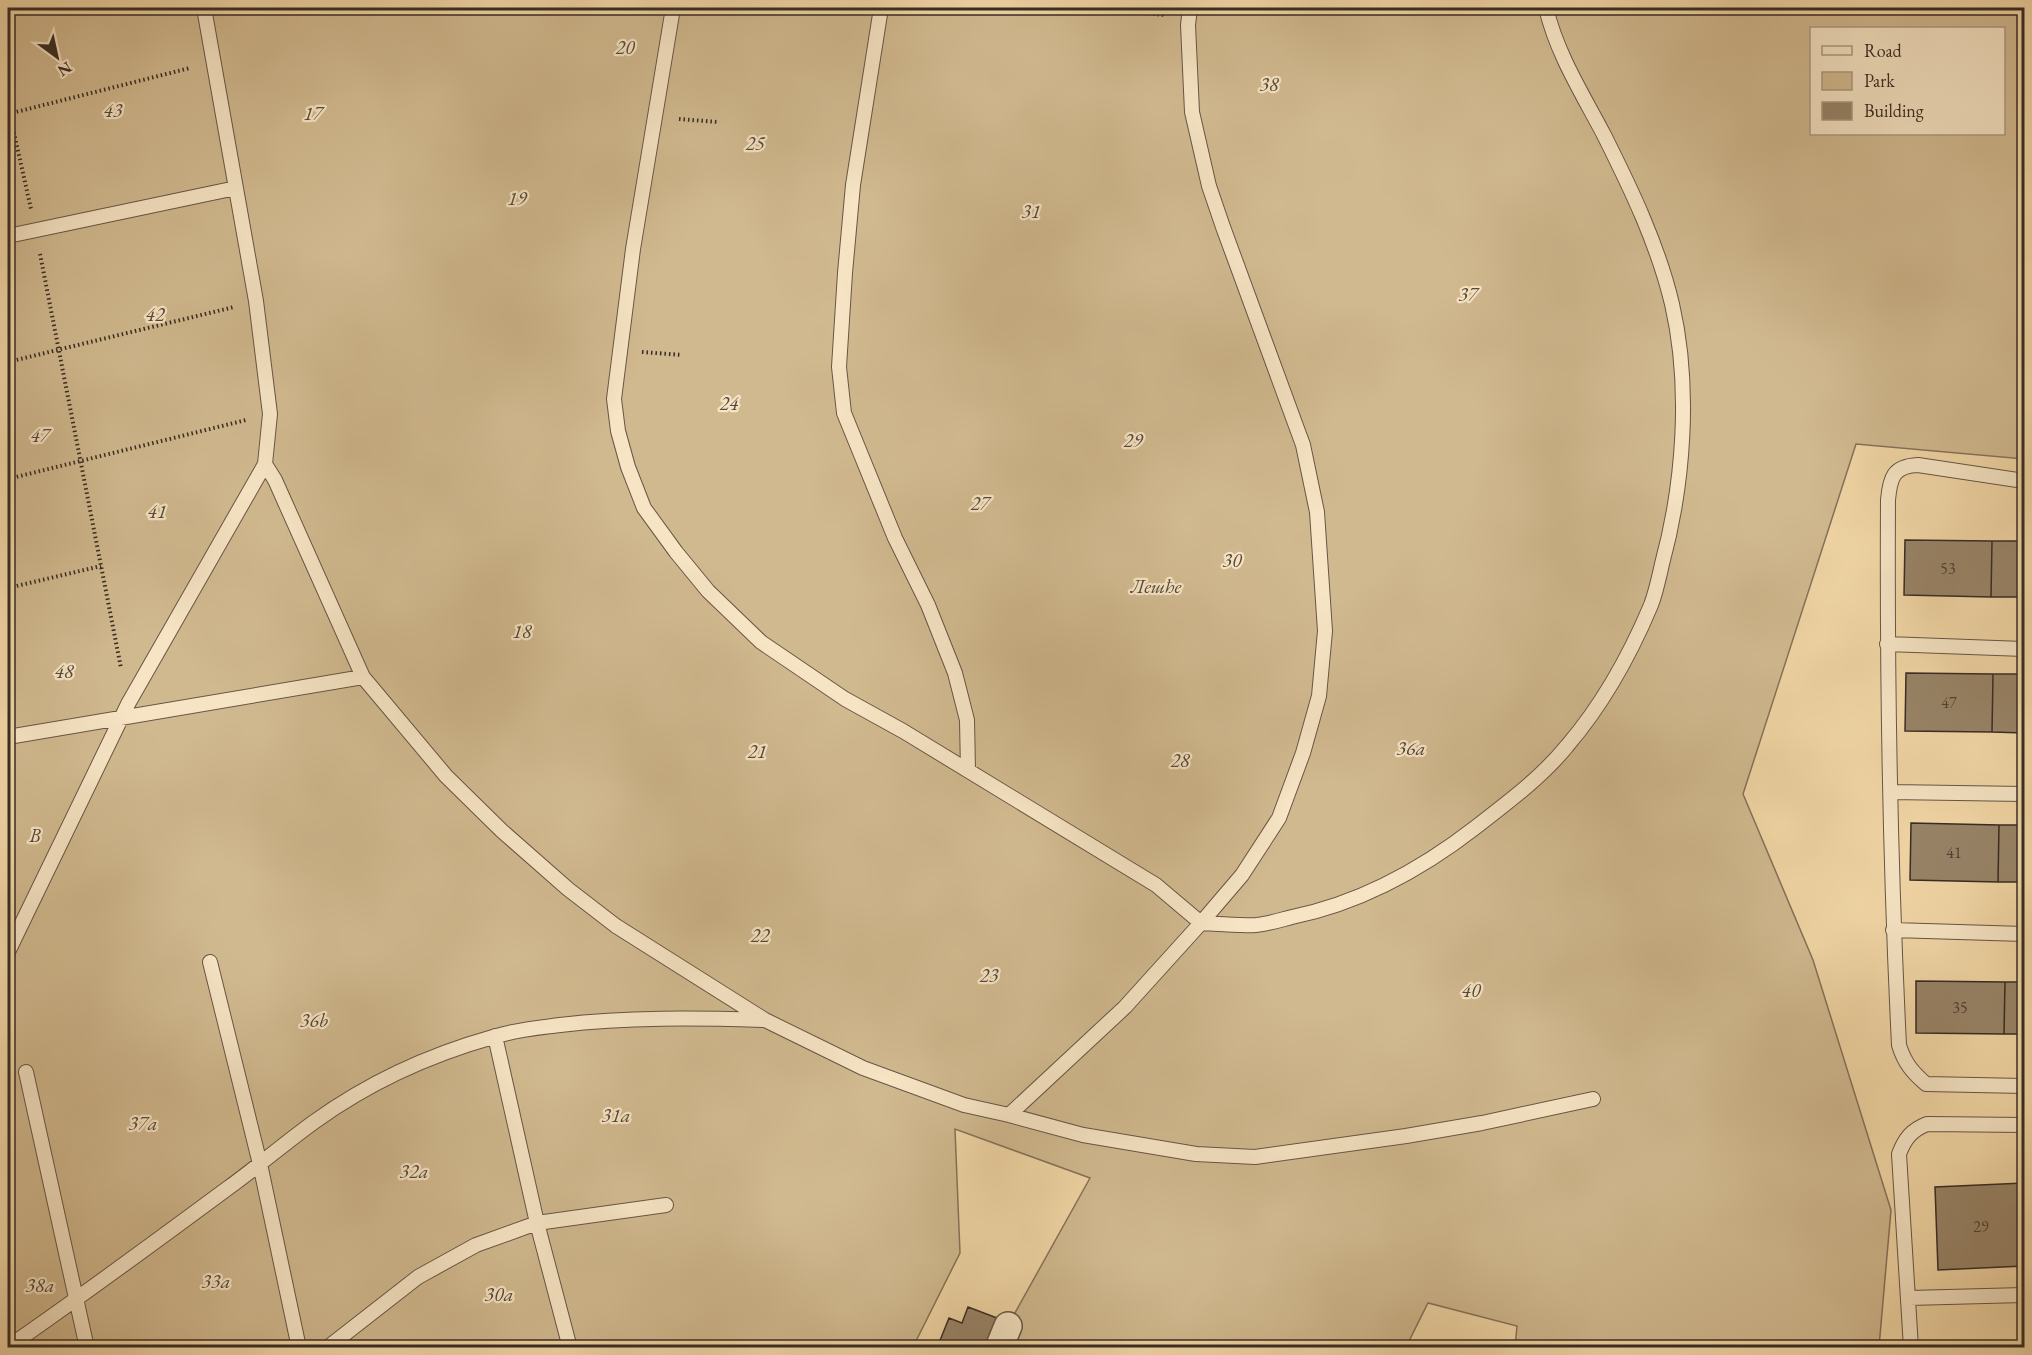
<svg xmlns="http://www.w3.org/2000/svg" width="2032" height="1355" viewBox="0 0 2032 1355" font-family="'EB Garamond',serif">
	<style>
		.green { fill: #d1b98f; stroke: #84725a; stroke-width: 1.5; fill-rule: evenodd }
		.building { fill: #988468; stroke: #372c25; stroke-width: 1.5 }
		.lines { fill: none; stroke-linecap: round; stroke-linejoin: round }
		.service-casing { stroke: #665645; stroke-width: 16 }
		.minor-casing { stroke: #665645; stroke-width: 30 }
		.path { stroke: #372c25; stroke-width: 4; stroke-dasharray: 1.5 3; stroke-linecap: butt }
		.service { stroke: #f6e4c4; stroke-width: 14 }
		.minor { stroke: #f6e4c4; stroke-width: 27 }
		.labels { text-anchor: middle; stroke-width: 4.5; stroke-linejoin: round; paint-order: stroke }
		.number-label { font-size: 16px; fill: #4f4236 }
		.park-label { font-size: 20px; font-style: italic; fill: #56483a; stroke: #f6e4c4 }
	</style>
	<rect width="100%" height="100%" fill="#f1d6a5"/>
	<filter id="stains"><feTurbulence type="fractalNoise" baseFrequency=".00333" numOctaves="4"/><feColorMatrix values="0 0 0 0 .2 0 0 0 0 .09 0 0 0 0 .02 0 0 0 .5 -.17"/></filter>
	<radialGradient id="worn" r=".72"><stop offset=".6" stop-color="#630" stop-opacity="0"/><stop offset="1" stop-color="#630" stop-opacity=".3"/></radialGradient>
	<path class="green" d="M8,8H2024V459L1856,444L1743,794L1813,960L1891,1210L1879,1347H1515L1517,1326L1428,1303L1406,1347H999L1011,1320L1090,1178L955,1129L960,1253L913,1347H8ZM1812,28H2004V134H1812Z"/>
	<path class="building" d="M1905,540L1992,541L1991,597L1904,595Z
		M1992,541H2024V597H1991Z
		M1906,673L1993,674L1992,732L1905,731Z
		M1993,674H2024V733L1992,732Z
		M1911,823L1999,825L1998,882L1910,880Z
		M1999,825H2024V882H1998Z
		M1916,981L2005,982L2004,1034L1916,1033Z
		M2005,982H2024V1034H2004Z
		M2024,1183V1266L1938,1270L1935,1187Z
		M968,1307L997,1318L986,1348H937L949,1318L962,1323Z
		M2024,1345V1348H1954Z"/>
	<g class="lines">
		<g class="service-casing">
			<path id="service" d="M673,8L633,249L614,399L618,431L628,467L644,508L676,552L708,591L761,642L845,699L903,731L1156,885L1201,923L1242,875L1279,818L1303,753L1319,696L1325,631L1317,512L1303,445L1223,227L1209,186L1192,112L1188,25L1190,8
				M881,8L853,185L845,273L839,367L844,413L895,538L928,605L955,673L967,720L968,770
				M8,236L236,188
				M265,464L275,480L363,677L446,776L502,831L568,889L616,926L765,1020L863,1068L964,1105L1009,1115L1125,1007L1201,923C1219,924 1238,926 1256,925C1268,924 1280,920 1292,917C1360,903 1422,869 1476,827C1508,802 1542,777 1567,746C1603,704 1630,655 1651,605C1656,592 1659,577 1662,564C1684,483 1691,386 1672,304C1658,245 1631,189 1604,135C1582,93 1557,54 1546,8
				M2024,481L1918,465C1893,466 1890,478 1888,500C1887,681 1890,863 1899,1045C1904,1062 1912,1072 1926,1084L2024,1086
				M1887,644L2024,649
				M8,737L363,677
				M1891,792L2024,794
				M1893,930L2024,934
				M8,952L128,704L265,464L270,414L256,301L204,8
				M210,962L260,1164L299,1348
				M495,1036L537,1223L570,1348
				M26,1072L87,1348
				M1009,1115L1083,1135L1196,1154L1255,1157L1406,1136L1482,1123L1593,1099
				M1909,1298L2024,1295
				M8,1347C82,1296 155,1242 228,1188C257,1167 285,1143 314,1122C368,1083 429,1055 493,1037C514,1030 537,1028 560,1025C627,1017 695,1018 763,1020
				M327,1348L418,1277L476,1245L537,1223L666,1205
				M1911,1348L1899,1154C1905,1138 1912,1130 1927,1124L2024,1125"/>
		</g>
		<g class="minor-casing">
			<path id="minor" d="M999,1348L1008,1326"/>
		</g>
		<path class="path" d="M1144,13L1165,15
			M8,106L31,209
			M8,114L190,68
			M679,119L718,122
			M40,254L121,668
			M642,352L682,355
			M8,362L234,307
			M8,479L246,420
			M8,588L101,566"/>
		<use href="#service" class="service"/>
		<use href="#minor" class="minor"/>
	</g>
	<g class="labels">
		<g class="number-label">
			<text x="1948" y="574">53</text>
			<text x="1949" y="708">47</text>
			<text x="1954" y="858">41</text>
			<text x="1960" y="1013">35</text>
			<text x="1981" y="1232">29</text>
		</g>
		<g class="park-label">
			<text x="625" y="54">20</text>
			<text x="1269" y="91">38</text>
			<text x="113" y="117">43</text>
			<text x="313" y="120">17</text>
			<text x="755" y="150">25</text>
			<text x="517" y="205">19</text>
			<text x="1031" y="218">31</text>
			<text x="1468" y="301">37</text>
			<text x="155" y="321">42</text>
			<text x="729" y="410">24</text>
			<text x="40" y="442">47</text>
			<text x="1133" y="447">29</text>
			<text x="980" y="510">27</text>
			<text x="157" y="518">41</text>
			<text x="1232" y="567">30</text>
			<text x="1156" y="593">Лешће</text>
			<text x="522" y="638">18</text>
			<text x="64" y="678">48</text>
			<text x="1411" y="755">36a</text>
			<text x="757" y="758">21</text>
			<text x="1180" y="767">28</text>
			<text x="35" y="842">B</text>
			<text x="760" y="942">22</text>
			<text x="989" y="982">23</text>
			<text x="1471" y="997">40</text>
			<text x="314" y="1027">36b</text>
			<text x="616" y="1122">31a</text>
			<text x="143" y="1130">37a</text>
			<text x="414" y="1178">32a</text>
			<text x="216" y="1288">33a</text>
			<text x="40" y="1292">38a</text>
			<text x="499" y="1301">30a</text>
		</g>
	</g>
	<rect width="2032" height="1355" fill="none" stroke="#f1d6a5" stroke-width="30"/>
	<rect x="9" y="9" width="2014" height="1337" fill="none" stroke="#372c25" stroke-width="3"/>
	<rect x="15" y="15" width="2002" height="1325" fill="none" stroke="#372c25" stroke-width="1.5"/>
	<rect x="1810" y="27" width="195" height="108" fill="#f6e4c4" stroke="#aa9a84" stroke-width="1.5"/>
	<rect x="1822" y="46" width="30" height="9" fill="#f6e4c4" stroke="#aa9a84" stroke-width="1.5"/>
	<text x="1864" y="57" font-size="18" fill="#372c25">Road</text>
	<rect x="1822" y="72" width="30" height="18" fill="#d1b98f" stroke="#aa9a84" stroke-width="1.5"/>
	<text x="1864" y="87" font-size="18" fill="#372c25">Park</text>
	<rect x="1822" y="102" width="30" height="18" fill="#988468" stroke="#aa9a84" stroke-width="1.5"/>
	<text x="1864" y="117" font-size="18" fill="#372c25">Building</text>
	<g transform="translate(57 57) rotate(147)" stroke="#f6e4c4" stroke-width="4.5" paint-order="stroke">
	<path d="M0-4.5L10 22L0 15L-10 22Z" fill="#372c25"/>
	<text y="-9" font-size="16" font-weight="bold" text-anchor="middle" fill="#372c25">N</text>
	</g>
	<rect width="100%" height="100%" filter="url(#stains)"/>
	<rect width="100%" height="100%" fill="url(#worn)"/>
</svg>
